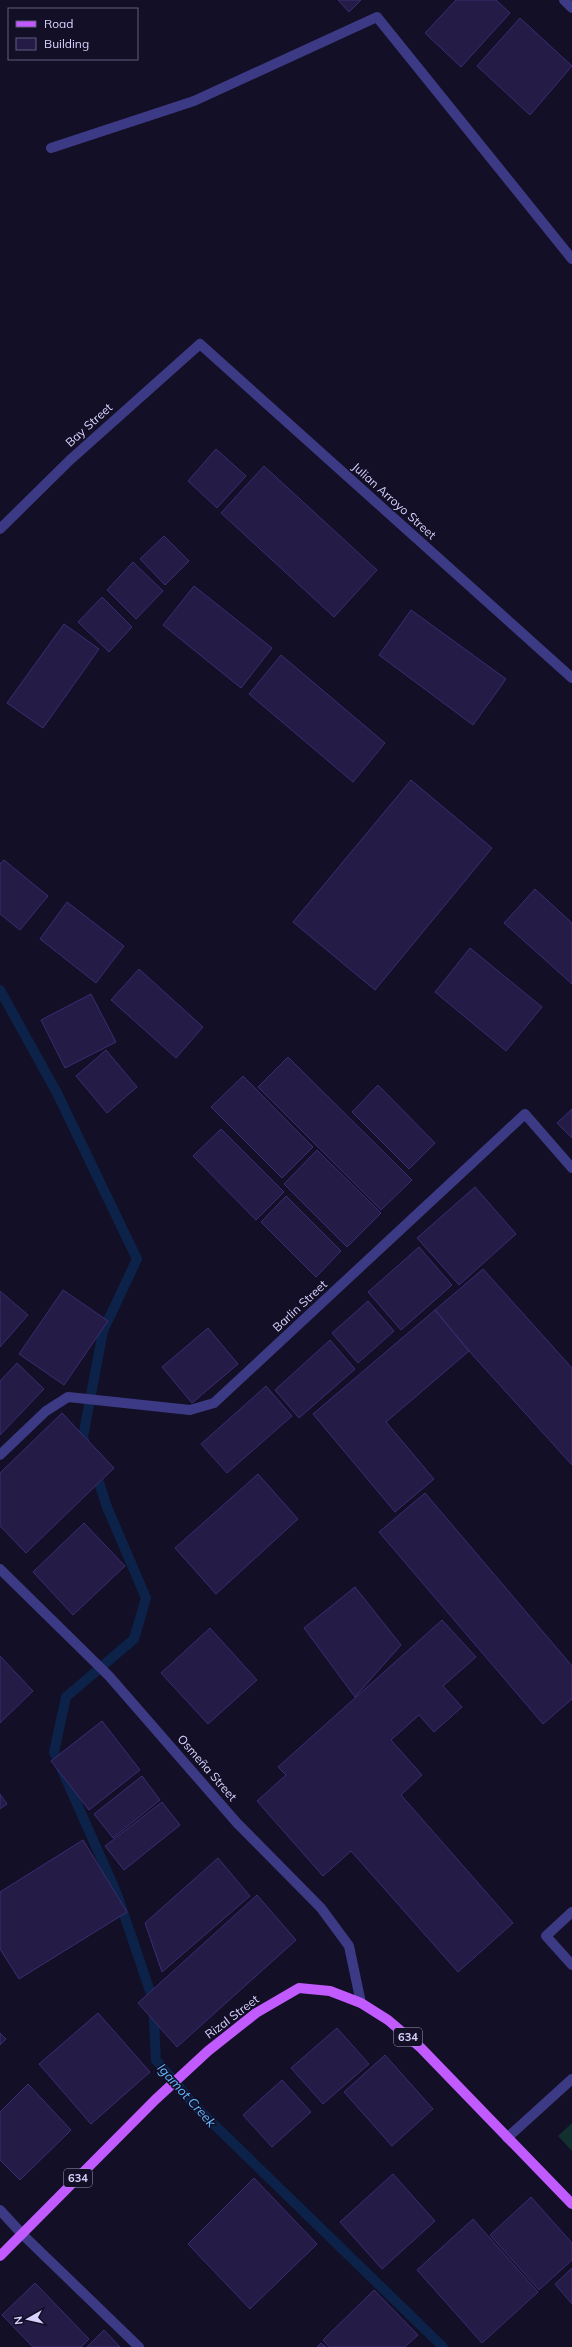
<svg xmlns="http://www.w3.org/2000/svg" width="572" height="2347" viewBox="0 0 572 2347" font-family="Mulish,sans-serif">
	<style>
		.green { fill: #12302f }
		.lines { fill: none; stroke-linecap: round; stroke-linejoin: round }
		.stream { stroke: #0c2248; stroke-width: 10 }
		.building { fill: #241b47; stroke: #3b2d73 }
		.minor { stroke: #3d3a85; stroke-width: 10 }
		.major { stroke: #c25bff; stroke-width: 10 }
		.labels { text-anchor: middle; stroke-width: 3; stroke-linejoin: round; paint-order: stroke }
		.shield { fill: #130f26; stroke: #9e99be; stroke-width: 1 }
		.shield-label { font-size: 11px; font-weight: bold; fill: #d9d4ff }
		.street-label { font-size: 12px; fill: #d9d4ff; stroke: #130f26 }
		.water-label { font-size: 13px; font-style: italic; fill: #62b6ff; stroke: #130f26 }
	</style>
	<rect width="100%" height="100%" fill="#130f26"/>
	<path class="green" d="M572,2123V2151L558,2136Z"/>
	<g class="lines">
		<path class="stream" d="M0,990L57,1093L137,1259L103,1331L83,1437L87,1448
			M95,1470L107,1507L146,1598L134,1639L66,1697L54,1752L117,1894L153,2000L156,2060L196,2107L443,2347"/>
	</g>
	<path class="building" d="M338,0H361L349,12Z
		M456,0H496L510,13L461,67L425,33Z
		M520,18L572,66L530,115L477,66Z
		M216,449L246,476L217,508L188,481Z
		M264,466L377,570L334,617L221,513Z
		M164,536L189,561L165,585L140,559Z
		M133,562L163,591L136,619L107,590Z
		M194,586L272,648L241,688L163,625Z
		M102,597L132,627L109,652L78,622Z
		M411,610L506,679L473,725L379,655Z
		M64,624L99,649L43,728L7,703Z
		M281,655L385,743L353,782L249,694Z
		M411,780L492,848L375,990L293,922Z
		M4,860L48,896L20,930L0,914V864Z
		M535,889L572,923V984L504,923Z
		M67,902L124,946L96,983L40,939Z
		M470,948L542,1007L506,1051L435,992Z
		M139,969L203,1027L176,1058L111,1000Z
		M91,994L116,1042L65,1068L41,1020Z
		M106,1050L137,1087L107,1113L76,1076Z
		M288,1057L412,1180L381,1210L258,1087Z
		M243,1076L313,1147L282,1178L211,1107Z
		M378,1085L435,1143L409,1169L352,1112Z
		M572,1109V1138L557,1123Z
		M221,1129L284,1192L256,1220L193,1156Z
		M317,1150L381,1213L347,1247L284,1184Z
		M475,1187L516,1234L459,1285L417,1238Z
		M286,1196L341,1251L316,1277L261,1222Z
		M419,1247L452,1285L401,1330L368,1292Z
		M483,1269L572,1368V1465L469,1351L435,1310Z
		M63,1290L108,1321L64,1385L19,1354Z
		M0,1291L28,1315L0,1347Z
		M368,1301L394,1331L358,1363L332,1333Z
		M435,1310L469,1351L386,1422L434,1479L395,1512L313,1414Z
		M208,1328L238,1364L192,1403L162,1367Z
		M330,1340L355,1369L299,1418L275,1390Z
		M17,1363L44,1389L0,1435V1381Z
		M266,1386L292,1416L227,1473L201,1444Z
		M62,1413L114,1468L26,1553L0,1526V1473Z
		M258,1474L298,1519L216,1594L175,1548Z
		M425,1493L572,1666V1699L543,1724L379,1532Z
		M84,1523L125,1566L73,1615L33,1572Z
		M355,1587L401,1645L355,1697L304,1628Z
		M442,1620L476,1657L443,1686L462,1707L434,1732L419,1715L391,1740L422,1775L401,1795L513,1923L458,1972L351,1851L323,1876L257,1801L286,1775L278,1767Z
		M210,1628L257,1680L208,1724L161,1673Z
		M0,1656L33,1691L0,1723Z
		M102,1721L140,1770L89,1810L51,1761Z
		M142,1776L160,1800L113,1838L94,1814Z
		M0,1794L7,1804L0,1809Z
		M162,1802L180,1825L124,1870L105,1846Z
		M83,1840L127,1912L19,1979L0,1949V1892Z
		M218,1858L250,1896L162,1972L145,1923Z
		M257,1895L296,1940L177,2047L138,2003Z
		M98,2013L150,2072L91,2124L39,2064Z
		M337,2028L369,2064L323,2104L291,2068Z
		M0,2033L6,2039L0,2045Z
		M385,2055L433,2109L392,2146L344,2092Z
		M282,2080L311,2112L272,2147L243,2115Z
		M28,2084L71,2130L20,2180L0,2160V2112Z
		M393,2174L435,2221L382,2269L340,2222Z
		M254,2178L317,2244L250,2309L188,2244Z
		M531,2197L572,2243V2260L539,2290L490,2235Z
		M473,2219L538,2292L482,2343L417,2270Z
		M572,2268V2304L555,2284Z
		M35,2283L89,2339L81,2347H33L2,2315Z
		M374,2290L418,2335L405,2347H329L323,2340Z
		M104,2330L120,2347H87Z
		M321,2343L326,2347H317Z"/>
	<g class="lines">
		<path class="minor" d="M564,0L572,8
			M51,148L194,101L377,17L572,259
			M0,529L70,460L200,344L572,678
			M0,1455L46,1411L68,1397L190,1410L214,1403L525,1114L572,1168
			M0,1569L109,1676L237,1823L321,1908L349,1946L361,2003
			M572,1912L546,1936L572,1965
			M507,2138L572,2079
			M0,2210L22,2234L139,2347"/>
		<path class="major" d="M0,2256L155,2100L208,2051L256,2013L299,1988L330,1991L361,2003L388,2020L421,2048L572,2204"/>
	</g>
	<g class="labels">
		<g class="shield">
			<rect x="394" y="2028" width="28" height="18" rx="3"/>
			<rect x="64" y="2169" width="28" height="18" rx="3"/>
		</g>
		<g class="shield-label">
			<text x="408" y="2041">634</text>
			<text x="78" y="2182">634</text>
		</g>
		<g class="street-label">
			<text transform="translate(89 425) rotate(-42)" y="4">Bay Street</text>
			<text transform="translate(394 501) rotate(42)" y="4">Julian Arroyo Street</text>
			<text transform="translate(300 1306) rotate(-43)" y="4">Barlin Street</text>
			<text transform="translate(207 1768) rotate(49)" y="4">Osmeña Street</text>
			<text transform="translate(232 2017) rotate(-37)" y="4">Rizal Street</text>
		</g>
		<g class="water-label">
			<text transform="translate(187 2095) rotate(48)" y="5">Igamot Creek</text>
		</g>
	</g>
	<rect x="8" y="8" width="130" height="52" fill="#130f26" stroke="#625e7d"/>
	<rect x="16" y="21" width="20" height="6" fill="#c25bff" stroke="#625e7d"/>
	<text x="44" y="28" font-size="12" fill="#d9d4ff">Road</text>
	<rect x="16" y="38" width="20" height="12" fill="#241b47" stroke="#625e7d"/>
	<text x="44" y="48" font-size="12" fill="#d9d4ff">Building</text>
	<g transform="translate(28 2319) rotate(262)" stroke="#130f26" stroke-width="3" paint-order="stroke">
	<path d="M0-3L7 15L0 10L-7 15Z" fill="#d9d4ff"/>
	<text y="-6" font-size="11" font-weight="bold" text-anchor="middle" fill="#d9d4ff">N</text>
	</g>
</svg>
